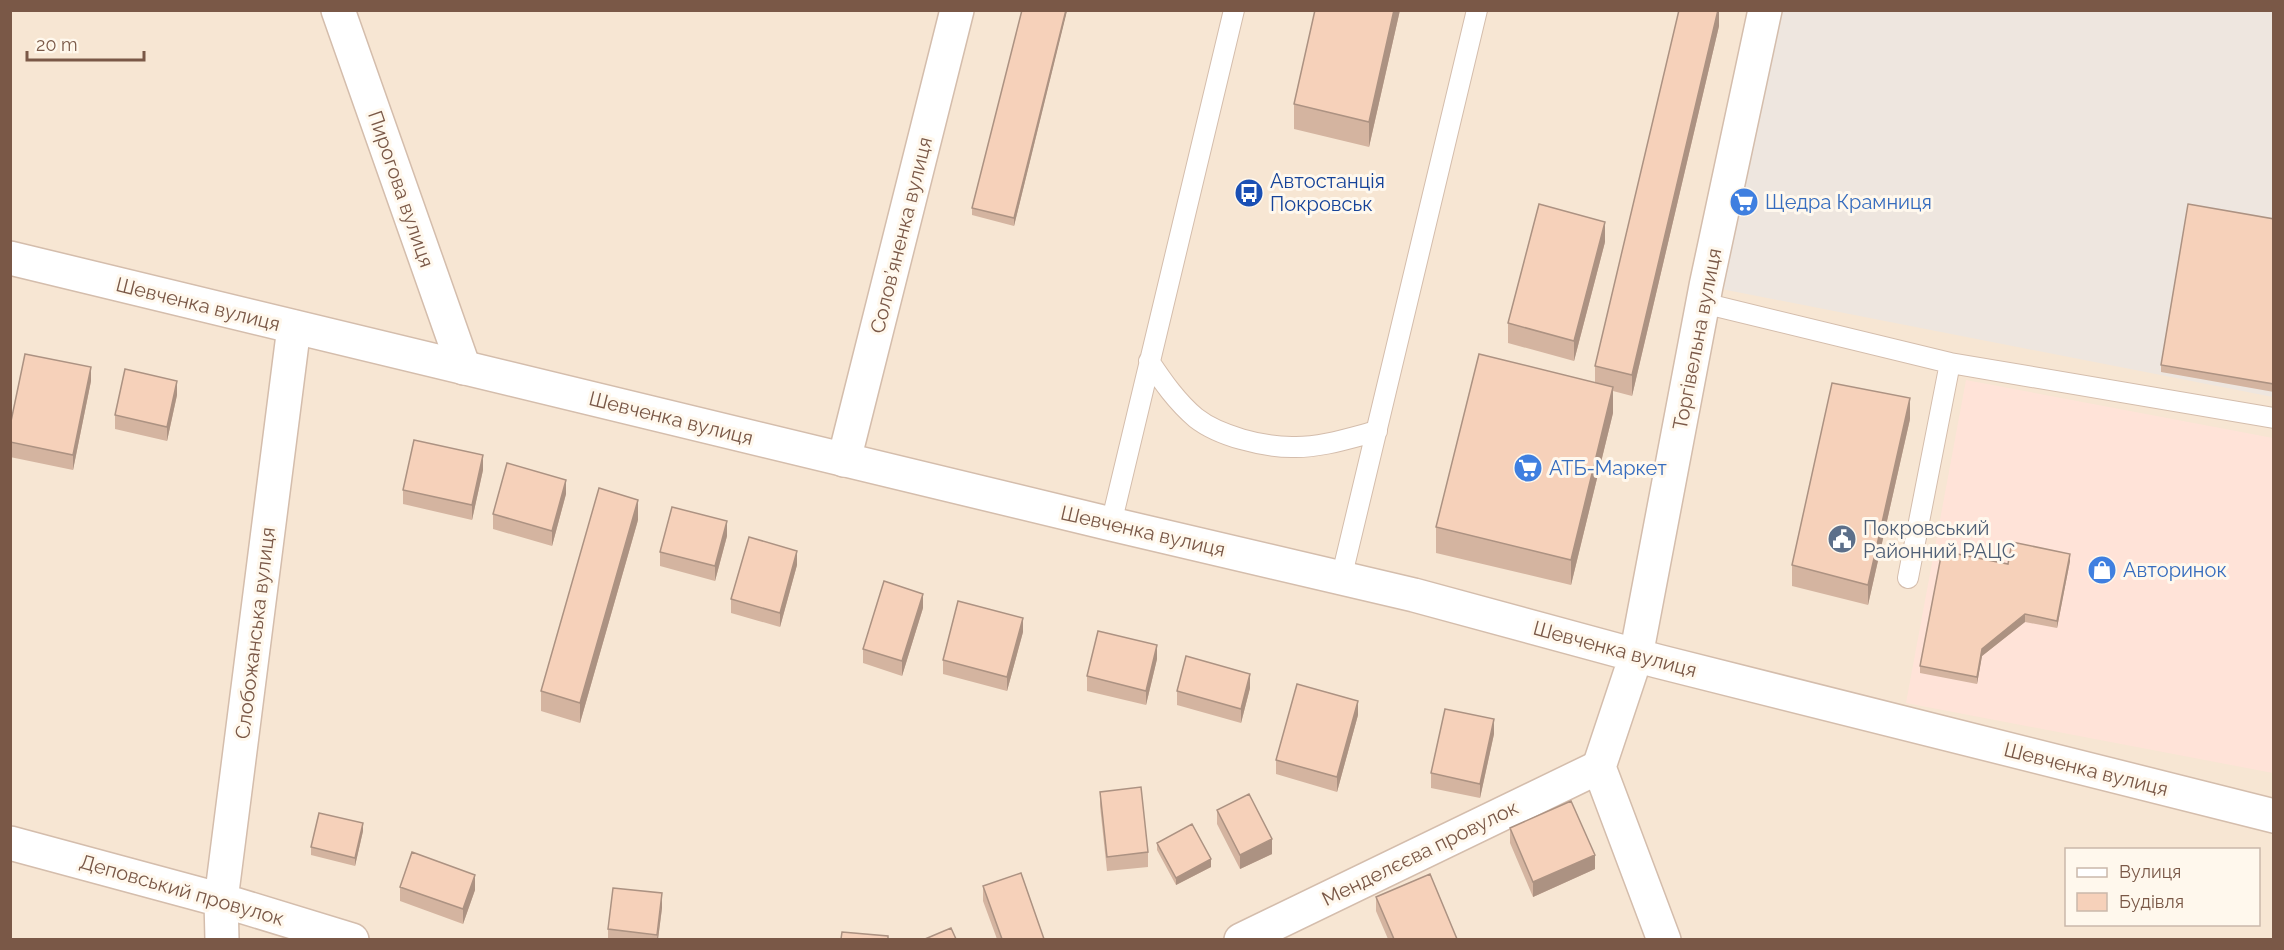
<svg xmlns="http://www.w3.org/2000/svg" width="2284" height="950" viewBox="0 0 2284 950" font-family="Raleway,sans-serif">
	<style>
		.residential { fill: #f7e6d3; fill-rule: evenodd }
		.commercial { fill: #ffe3d8 }
		.industrial { fill: #eee6df }
		.lines { fill: none; stroke-linecap: round; stroke-linejoin: round }
		.service-casing { stroke: #d4bdac; stroke-width: 22 }
		.minor-casing { stroke: #d4bdac; stroke-width: 36 }
		.tertiary-casing { stroke: #d4bdac; stroke-width: 36 }
		.service { stroke: #fff; stroke-width: 20 }
		.minor { stroke: #fff; stroke-width: 33 }
		.tertiary { stroke: #fff; stroke-width: 33 }
		.wall { fill: #d4b4a0 }
		.shaded-wall { fill: #ac9282 }
		.building { fill: #f6d1ba; stroke: #ac9282; stroke-width: 1.5 }
		.labels { text-anchor: middle; stroke-width: 6; stroke-linejoin: round; paint-order: stroke }
		.transit-label { font-size: 20px; fill: #164399; stroke: #fff8ed; text-anchor: start }
		.street-label { font-size: 20px; fill: #7a5847; stroke: #fff8ed }
		.shop-label { font-size: 20px; fill: #366cbe; stroke: #fff8ed; text-anchor: start }
		.service-label { font-size: 20px; fill: #4e5e75; stroke: #fff8ed; text-anchor: start }
	</style>
	<rect width="100%" height="100%" fill="#fef4e5"/>
	<path class="residential" d="M10,11H2273V939H11ZM2066,850H2258V924H2066Z"/>
	<path class="commercial" d="M1966,380L2273,438V773L1906,703Z"/>
	<path class="industrial" d="M1765,11H2273V397L1706,286Z"/>
	<g class="lines">
		<g class="service-casing">
			<path id="service" d="M1703,303L1950,363L1908,578
				M1149,361C1163,382 1177,402 1196,418C1219,436 1263,447 1292,447C1320,448 1350,438 1377,431
				M1950,363L2274,418
				M1111,524L1234,10
				M1341,579L1477,10"/>
		</g>
		<g class="minor-casing">
			<path id="minor" d="M338,10L464,368
				M844,460L957,10
				M1636,656L1706,286L1765,10
				M10,843L221,900L352,940
				M222,940L221,900L294,327
				M1241,940L1599,767"/>
		</g>
		<g class="tertiary-casing">
			<path id="tertiary" d="M10,258L1111,524L1414,595L1657,661L2274,816
				M1636,656L1599,767L1664,940"/>
		</g>
		<use href="#service" class="service"/>
		<use href="#minor" class="minor"/>
		<use href="#tertiary" class="tertiary"/>
	</g>
	<path class="wall" d="M1067,10L1014,226L972,215V208Z
		M1315,10H1400L1369,147L1294,129V104Z
		M1719,10V26L1632,396L1613,391V413L1571,585L1436,553V527L1595,383V366Z
		M2274,219V392L2161,372V365Z
		M1605,242L1574,361L1508,343V323Z
		M91,381L73,470L10,457V426Z
		M177,395L167,441L115,429V415Z
		M1910,419L1868,605L1792,586V565Z
		M483,470L472,520L403,504V490Z
		M566,494L552,546L493,529V514Z
		M638,520L580,723L541,711V691Z
		M727,536L715,581L660,566V552Z
		M2070,561L2057,628L2025,622L1982,656L1977,684L1920,673V666L2008,564Z
		M797,565L780,627L731,613V599Z
		M923,608L902,676L863,663V649Z
		M1023,632L1007,691L943,674V660Z
		M1157,659L1146,705L1087,691V676Z
		M1250,688L1241,723L1177,705V691Z
		M1358,715L1337,792L1276,774V760Z
		M1494,734L1480,798L1431,788V773Z
		M1100,792L1148,852V867L1107,871L1100,806Z
		M1217,810L1272,854L1240,869L1217,824Z
		M1510,828L1595,869L1533,897L1510,843Z
		M363,831L355,866L311,855V847Z
		M1157,843L1211,867L1176,885L1157,850Z
		M983,886L1044,939H997L983,901Z
		M400,887L475,890L463,924L400,901Z
		M1376,897L1457,939H1388L1376,911Z
		M662,908L658,939H608V929Z"/>
	<path class="shaded-wall" d="M1066,10L1067,11L1014,226V218Z
		M1394,10H1400L1369,147V122Z
		M1718,10H1719V26L1632,396V375Z
		M1605,222V242L1574,361V341Z
		M91,367V381L73,470V455Z
		M177,381V395L167,441V427Z
		M1613,387V413L1571,585V560Z
		M1910,398V419L1868,605V585Z
		M483,455V470L472,520V505Z
		M566,480V494L552,546V531Z
		M638,500V520L580,723V703Z
		M727,521V536L715,581V566Z
		M797,551V565L780,627V613Z
		M2070,554V561L2057,628V621Z
		M923,594V608L902,676V661Z
		M2025,614V622L1982,656L1977,684V677L1982,649Z
		M1023,618V632L1007,691V677Z
		M1157,645V659L1146,705V691Z
		M1250,674V688L1241,723V709Z
		M1358,701V715L1337,792V777Z
		M1494,719V734L1480,798V784Z
		M363,823V831L355,866V858Z
		M1272,839V854L1240,869V855Z
		M1595,855V869L1533,897V882Z
		M1211,859V867L1176,885V878Z
		M475,875V890L463,924V909Z
		M662,893V908L658,939H657Z"/>
	<path class="building" d="M1022,10H1066L1014,218L972,208Z
		M1315,10H1394L1369,122L1294,104Z
		M1679,10H1718L1632,375L1595,366Z
		M1539,204L1605,222L1574,341L1508,323Z
		M2188,204L2274,219V384L2161,365Z
		M25,354L91,367L73,455L10,442V426Z
		M1479,354L1613,387L1571,560L1436,527Z
		M125,369L177,381L167,427L115,415Z
		M1832,383L1910,398L1868,585L1792,565Z
		M414,440L483,455L472,505L403,490Z
		M507,463L566,480L552,531L493,514Z
		M599,488L638,500L580,703L541,691Z
		M672,507L727,521L715,566L660,552Z
		M749,537L797,551L780,613L731,599Z
		M2012,542L2070,554L2057,621L2025,614L1982,649L1977,677L1920,666L1942,551L2008,564Z
		M884,581L923,594L902,661L863,649Z
		M958,601L1023,618L1007,677L943,660Z
		M1098,631L1157,645L1146,691L1087,676Z
		M1186,656L1250,674L1241,709L1177,691Z
		M1297,684L1358,701L1337,777L1276,760Z
		M1445,709L1494,719L1480,784L1431,773Z
		M1141,787L1148,852L1107,857L1100,792Z
		M1249,794L1272,839L1240,855L1217,810Z
		M1571,801L1595,855L1533,882L1510,828Z
		M319,813L363,823L355,858L311,847Z
		M1192,824L1211,859L1176,878L1157,843Z
		M412,852L475,875L463,909L400,887Z
		M1021,873L1044,939H1002L983,886Z
		M1430,874L1457,939H1394L1376,897Z
		M613,888L662,893L657,935L608,929Z
		M951,928L956,939H925Z
		M842,932L888,936V939H841Z"/>
	<defs>
		<g id="bus-disc" transform="scale(1.5)"><circle r="9.5" fill="#1a4fb4" stroke="#fff8ed"/><path d="M-5-6H5V4H4V6H2V4H-2V6H-4V4H-5ZM-3.5-4V0h7V-4ZM-3.5 1.2v1.5H-2V1.2ZM2 1.2v1.5H3.5V1.2Z" fill="#fff"/></g>
		<g id="supermarket-disc" transform="scale(1.5)"><circle r="9.5" fill="#3f7fe0" stroke="#fff8ed"/><path d="M-6-5.5h2.5l.6 2H6L4.5 2H-2.5L-4.4-4H-6ZM-1.5 3.2a1.3 1.3 0 1 0 .1 0ZM3 3.2a1.3 1.3 0 1 0 .1 0Z" fill="#fff"/></g>
		<g id="civic-disc" transform="scale(1.5)"><circle r="9.5" fill="#5c6f8a" stroke="#fff8ed"/><path d="M-.6-6.5H3V-4.5H.6V-3L4-1V1h2V6H-6V1h2V-1L-.6-3ZM-1.2 2.5V6h2.4V2.5Z" fill="#fff"/></g>
		<g id="shop-disc" transform="scale(1.5)"><circle r="9.5" fill="#3f7fe0" stroke="#fff8ed"/><path d="M-5-2.5h2.3a2.7 3.5 0 0 1 5.4 0H5L5.5 6h-11ZM-1.5-2.5h3a1.5 2.3 0 0 0-3 0Z" fill="#fff"/></g>
	</defs>
	<g fill-rule="evenodd">
		<use href="#bus-disc" x="1249" y="193"/>
		<use href="#supermarket-disc" x="1744" y="202"/>
		<use href="#supermarket-disc" x="1528" y="468"/>
		<use href="#civic-disc" x="1842" y="539"/>
		<use href="#shop-disc" x="2102" y="570"/>
	</g>
	<g class="labels">
		<g class="transit-label">
			<text x="1270" y="188">Автостанція<tspan x="1270" dy="23">Покровськ</tspan></text>
		</g>
		<g class="street-label">
			<text transform="translate(401 189) rotate(71)" y="7">Пирогова вулиця</text>
			<text transform="translate(901 235) rotate(-76)" y="7">Солов’яненка вулиця</text>
			<text transform="translate(198 304) rotate(14)" y="7">Шевченка вулиця</text>
			<text transform="translate(1697 339) rotate(-79)" y="7">Торгівельна вулиця</text>
			<text transform="translate(671 418) rotate(14)" y="7">Шевченка вулиця</text>
			<text transform="translate(1143 531) rotate(13)" y="7">Шевченка вулиця</text>
			<text transform="translate(255 633) rotate(-83)" y="7">Слобожанська вулиця</text>
			<text transform="translate(1615 649) rotate(15)" y="7">Шевченка вулиця</text>
			<text transform="translate(2086 769) rotate(14)" y="7">Шевченка вулиця</text>
			<text transform="translate(1420 853) rotate(-26)" y="7">Менделєєва провулок</text>
			<text transform="translate(182 890) rotate(16)" y="7">Деповський провулок</text>
		</g>
		<g class="shop-label">
			<text x="1765" y="209">Щедра Крамниця</text>
			<text x="1549" y="475">АТБ-Маркет</text>
			<text x="2123" y="577">Авторинок</text>
		</g>
		<g class="service-label">
			<text x="1863" y="535">Покровський<tspan x="1863" dy="23">Районний РАЦС</tspan></text>
		</g>
	</g>
	<rect width="2284" height="950" fill="none" stroke="#7a5847" stroke-width="24"/>
	<rect x="2065" y="848" width="195" height="78" fill="#fff8ed" stroke="#cab8ab" stroke-width="1.5"/>
	<rect x="2077" y="868" width="30" height="9" fill="#ffffff" stroke="#cab8ab" stroke-width="1.5"/>
	<text x="2119" y="878" font-size="18" fill="#7a5847">Вулиця</text>
	<rect x="2077" y="893" width="30" height="18" fill="#f6d1ba" stroke="#cab8ab" stroke-width="1.5"/>
	<text x="2119" y="908" font-size="18" fill="#7a5847">Будівля</text>
	<path d="M27 51v9h117v-9" fill="none" stroke="#7a5847" stroke-width="3"/>
	<text x="36" y="51" font-size="18" fill="#7a5847" stroke="#fff8ed" stroke-width="4.5" paint-order="stroke">20 m</text>
</svg>
